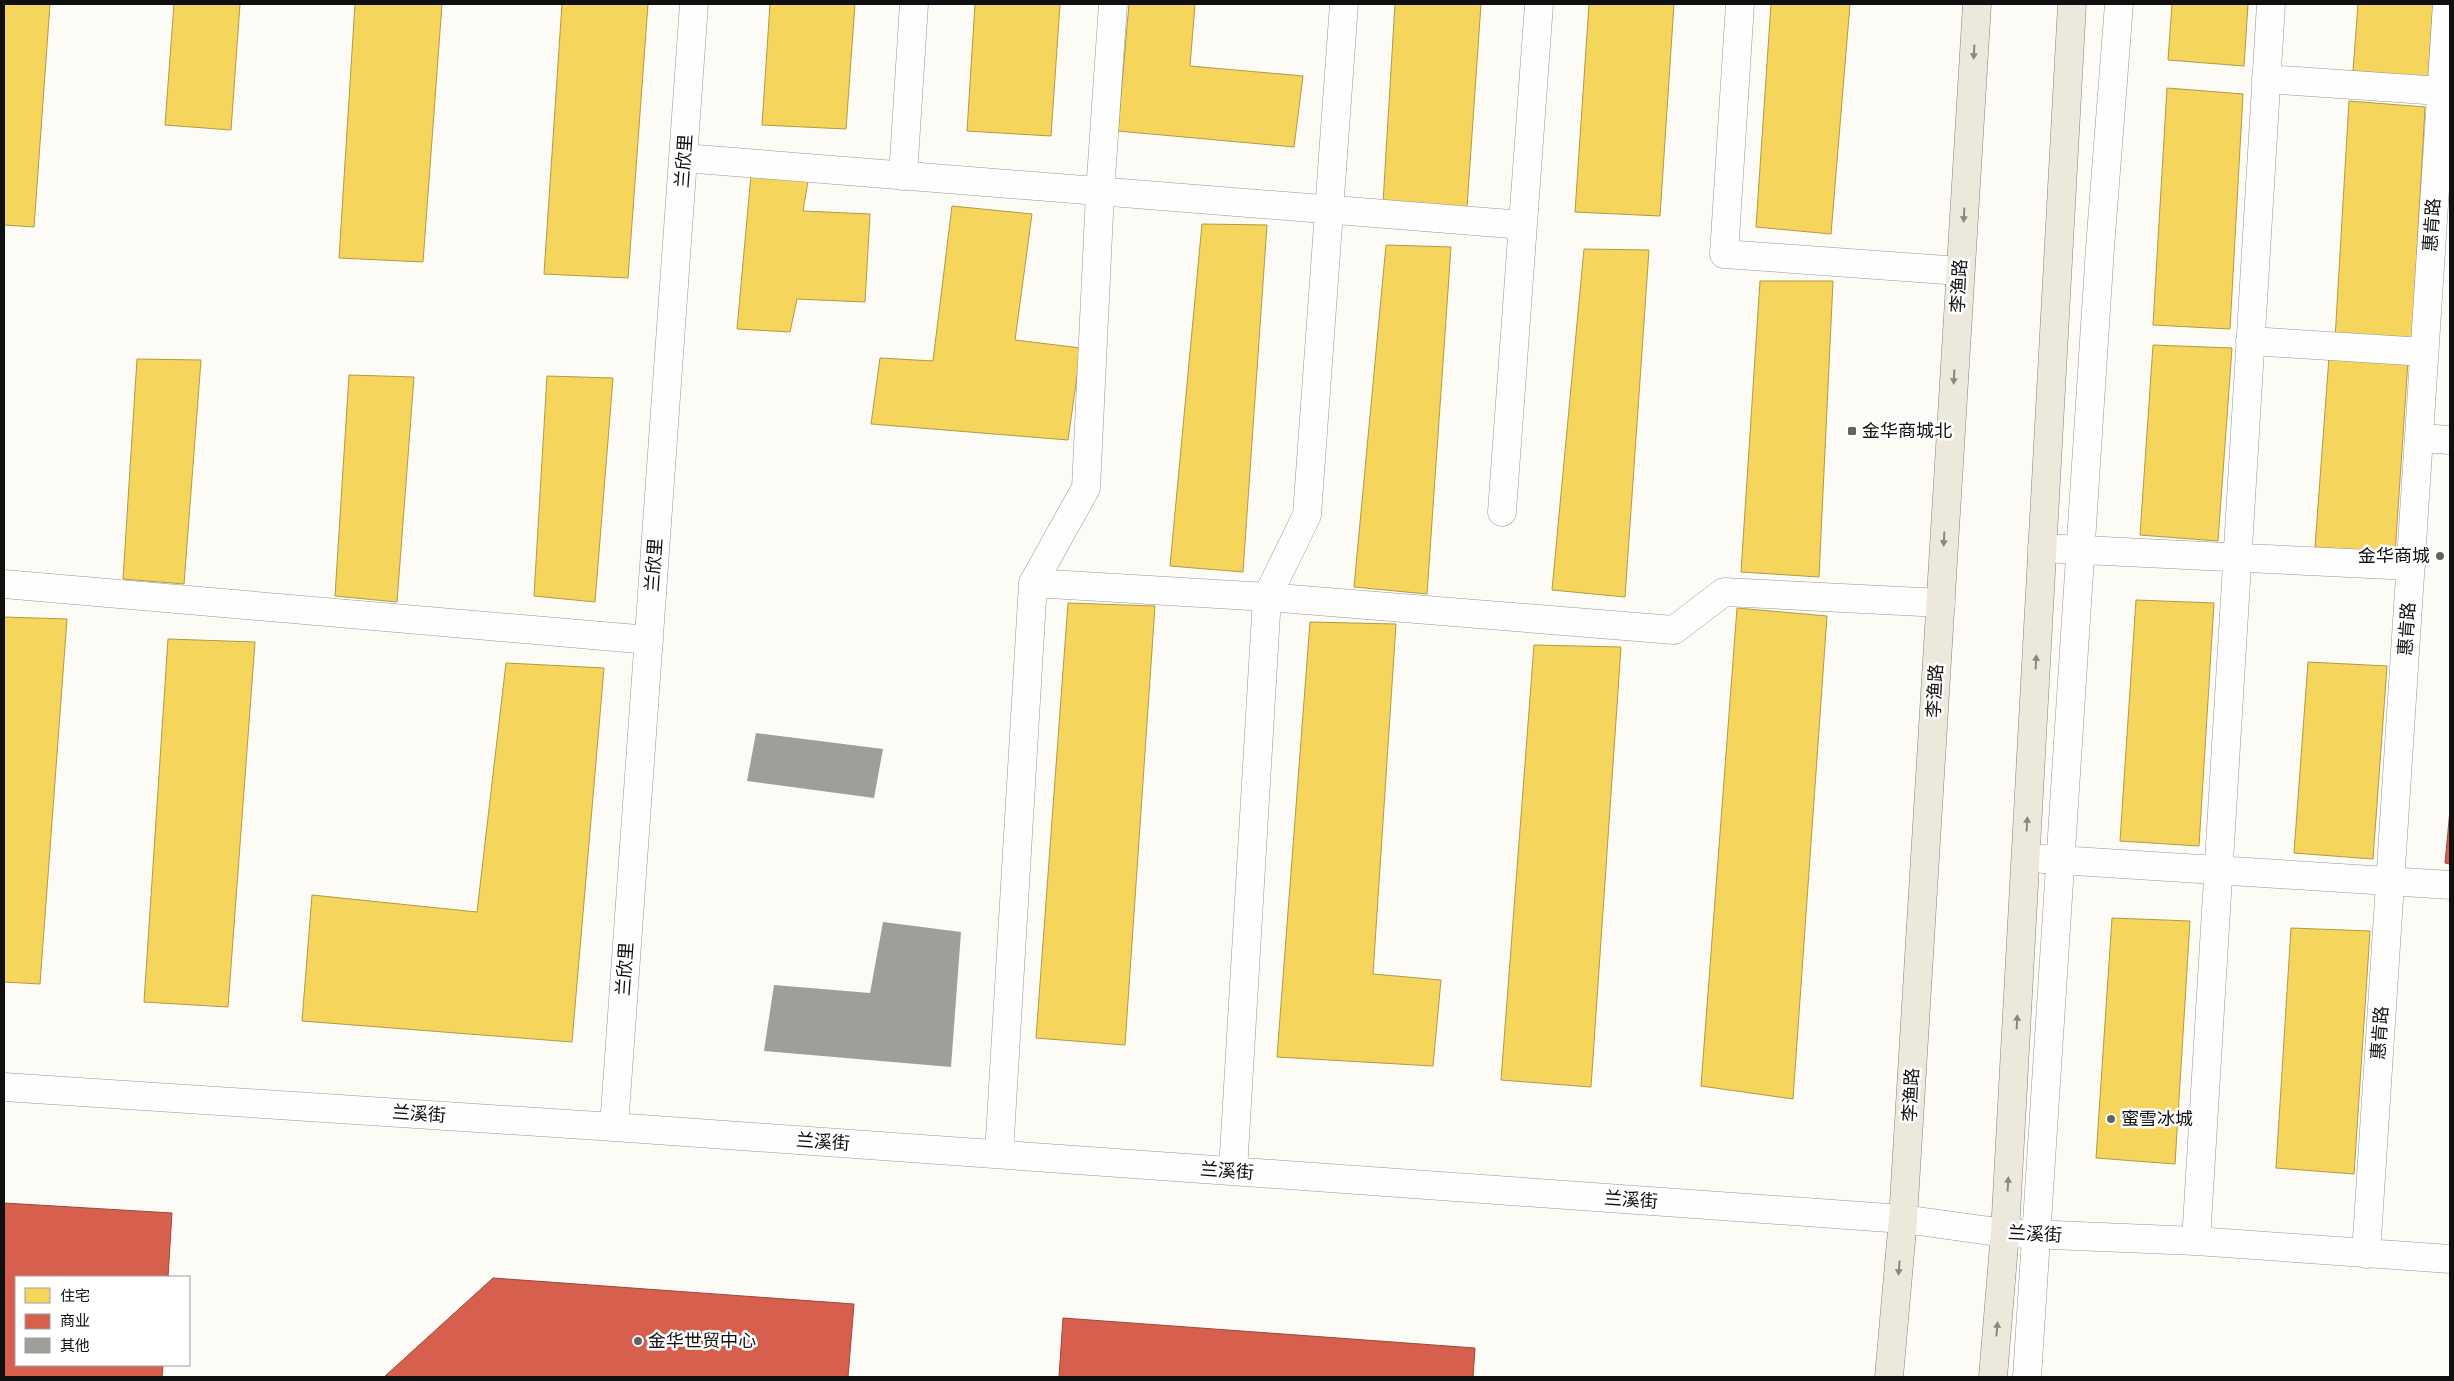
<svg xmlns="http://www.w3.org/2000/svg" width="2454" height="1381" viewBox="0 0 2454 1381" font-family="Spectral,'Noto Sans SC',serif">
	<style>
		.homes { fill: #f6d55c; stroke: #b19a45 }
		.shops { fill: #d6604d; stroke: #9b483b }
		.building { fill: #a09e9b }
		.lines { fill: none; stroke-linecap: round; stroke-linejoin: round }
		.minor-casing { stroke: #969694; stroke-width: 29 }
		.major-casing { stroke: #848381; stroke-width: 29 }
		.minor { stroke: #fffefe; stroke-width: 28 }
		.major { stroke: #ece8db; stroke-width: 28 }
		.oneway { fill: #898780 }
		.poi-dot { fill: #636260; stroke: #fff; stroke-width: 2 }
		.labels { text-anchor: middle; stroke-width: 5; stroke-linejoin: round; paint-order: stroke }
		.street-label { font-size: 18px; fill: #101010; stroke: #fff }
		.poi-label { font-size: 18px; fill: #101010; stroke: #fff; text-anchor: start }
	</style>
	<rect width="100%" height="100%" fill="#fcfbf6"/>
	<path class="homes" d="M4,4H50L34,227L4,225Z
		M174,4H240L231,130L165,125Z
		M355,4H442L423,262L339,258Z
		M562,4H648L628,278L544,274Z
		M770,4H855L846,129L762,125Z
		M975,4H1060L1051,136L967,131Z
		M1129,4H1195L1190,66L1303,76L1294,147L1118,131Z
		M1395,4H1481L1467,207L1383,203Z
		M1589,4H1674L1660,216L1575,212Z
		M1771,4H1850L1831,234L1756,227Z
		M2172,4H2248L2244,66L2168,60Z
		M2358,4H2433L2428,77L2353,71Z
		M2167,88L2243,94L2230,329L2153,325Z
		M2349,101L2425,107L2412,341L2335,339Z
		M751,175L808,181L803,211L870,214L865,302L797,299L790,332L737,329Z
		M952,206L1032,214L1015,340L1081,348L1068,440L871,424L880,358L933,361Z
		M1202,224L1267,225L1243,572L1170,566Z
		M1386,245L1451,247L1427,594L1354,587Z
		M1584,249L1649,250L1625,597L1552,590Z
		M1760,281H1833L1819,577L1741,572Z
		M2153,345L2232,348L2218,541L2140,535Z
		M2329,357L2408,361L2395,554L2315,547Z
		M137,359L201,360L184,584L123,579Z
		M349,375L414,377L397,602L335,596Z
		M547,376L613,378L595,602L534,596Z
		M2136,600L2214,603L2199,846L2120,841Z
		M1068,603L1155,606L1125,1045L1036,1038Z
		M1737,608L1827,616L1793,1099L1701,1086Z
		M4,617L67,619L40,984L4,982Z
		M1310,622L1396,624L1373,974L1441,980L1433,1066L1277,1057Z
		M168,639L255,642L228,1007L144,1002Z
		M1534,645L1621,647L1591,1087L1501,1080Z
		M2308,662L2387,666L2373,859L2294,853Z
		M506,663L604,668L572,1042L302,1021L312,895L477,912Z
		M2112,918L2190,921L2175,1164L2096,1158Z
		M2291,928L2370,931L2354,1174L2276,1168Z"/>
	<path class="shops" d="M2450,810V864L2445,863Z
		M4,1203L172,1213L168,1277H16V1365H163L162,1377H4Z
		M493,1278L854,1304L848,1377H384Z
		M1063,1318L1475,1348L1473,1377H1059Z"/>
	<path class="building" d="M756,733L883,749L874,798L747,781Z
		M883,922L961,932L951,1067L764,1051L774,985L870,993Z"/>
	<g class="lines">
		<g class="minor-casing">
			<path id="minor" d="M1740,4L1724,254L1960,271
				M2266,79L2441,91
				M684,158L1523,225
				M903,176L914,4
				M2250,341L2424,352
				M2419,438L2450,440
				M1502,512L1539,4
				M2042,548L2411,566
				M1033,583L1267,597L1674,630L1724,592L1941,603
				M4,584L649,640
				M2043,859L2450,885
				M4,1087L614,1127L1903,1219L2005,1233L2196,1241L2450,1259
				M614,1127L694,4
				M999,1154L1033,583L1086,488L1100,193L1113,4
				M1233,1171L1267,597L1307,515L1344,4
				M2196,1241L2271,4
				M2366,1254L2447,4
				M2027,1377L2100,248L2119,4"/>
		</g>
		<g class="major-casing">
			<path id="major" d="M1889,1377L1903,1219L1977,4
				M1993,1377L2005,1233L2072,4"/>
		</g>
		<use href="#minor" class="minor"/>
		<use href="#major" class="major"/>
	</g>
	<defs><path id="oneway-solid" d="M-6-.8H1V-3.2L6.5 0L1 3.2V.8H-6Z" transform="scale(1.25)"/></defs>
	<g class="oneway">
		<use href="#oneway-solid" transform="translate(1974 52) rotate(93)"/>
		<use href="#oneway-solid" transform="translate(1964 215) rotate(93)"/>
		<use href="#oneway-solid" transform="translate(1954 377) rotate(93)"/>
		<use href="#oneway-solid" transform="translate(1944 539) rotate(93)"/>
		<use href="#oneway-solid" transform="translate(2036 662) rotate(-87)"/>
		<use href="#oneway-solid" transform="translate(2027 824) rotate(-87)"/>
		<use href="#oneway-solid" transform="translate(2017 1022) rotate(-87)"/>
		<use href="#oneway-solid" transform="translate(2008 1184) rotate(-87)"/>
		<use href="#oneway-solid" transform="translate(1899 1268) rotate(95)"/>
		<use href="#oneway-solid" transform="translate(1997 1329) rotate(-85)"/>
	</g>
	<g class="poi-dot">
		<rect x="1847" y="426" width="10" height="10" rx="2.5"/>
		<circle cx="2440" cy="556" r="5"/>
		<circle cx="2111" cy="1119" r="5"/>
		<circle cx="638" cy="1341" r="5"/>
	</g>
	<g class="labels">
		<g class="street-label">
			<text transform="translate(684 161) rotate(-86)" y="6">兰欣里</text>
			<text transform="translate(2432 225) rotate(-86)" y="6">惠肯路</text>
			<text transform="translate(1959 286) rotate(-87)" y="6">李渔路</text>
			<text transform="translate(654 565) rotate(-86)" y="6">兰欣里</text>
			<text transform="translate(2407 629) rotate(-86)" y="6">惠肯路</text>
			<text transform="translate(1935 691) rotate(-87)" y="6">李渔路</text>
			<text transform="translate(625 969) rotate(-86)" y="6">兰欣里</text>
			<text transform="translate(2380 1033) rotate(-86)" y="6">惠肯路</text>
			<text transform="translate(1911 1095) rotate(-87)" y="6">李渔路</text>
			<text transform="translate(419 1114) rotate(4)" y="6">兰溪街</text>
			<text transform="translate(823 1142) rotate(4)" y="6">兰溪街</text>
			<text transform="translate(1227 1171) rotate(4)" y="6">兰溪街</text>
			<text transform="translate(1631 1200) rotate(4)" y="6">兰溪街</text>
			<text transform="translate(2035 1234) rotate(3)" y="6">兰溪街</text>
		</g>
		<g class="poi-label">
			<text x="1862" y="437">金华商城北</text>
			<text x="2430" y="562" text-anchor="end">金华商城</text>
			<text x="2121" y="1125">蜜雪冰城</text>
			<text x="648" y="1347">金华世贸中心</text>
		</g>
	</g>
	<rect width="2454" height="1381" fill="none" stroke="#101010" stroke-width="10"/>
	<rect x="15" y="1276" width="175" height="90" fill="#ffffff" stroke="#9f9f9f"/>
	<rect x="25" y="1288" width="25" height="15" fill="#f6d55c" stroke="#9f9f9f"/>
	<text x="60" y="1301" font-size="15" fill="#101010">住宅</text>
	<rect x="25" y="1314" width="25" height="15" fill="#d6604d" stroke="#9f9f9f"/>
	<text x="60" y="1326" font-size="15" fill="#101010">商业</text>
	<rect x="25" y="1338" width="25" height="15" fill="#a09e9b" stroke="#9f9f9f"/>
	<text x="60" y="1351" font-size="15" fill="#101010">其他</text>
</svg>
